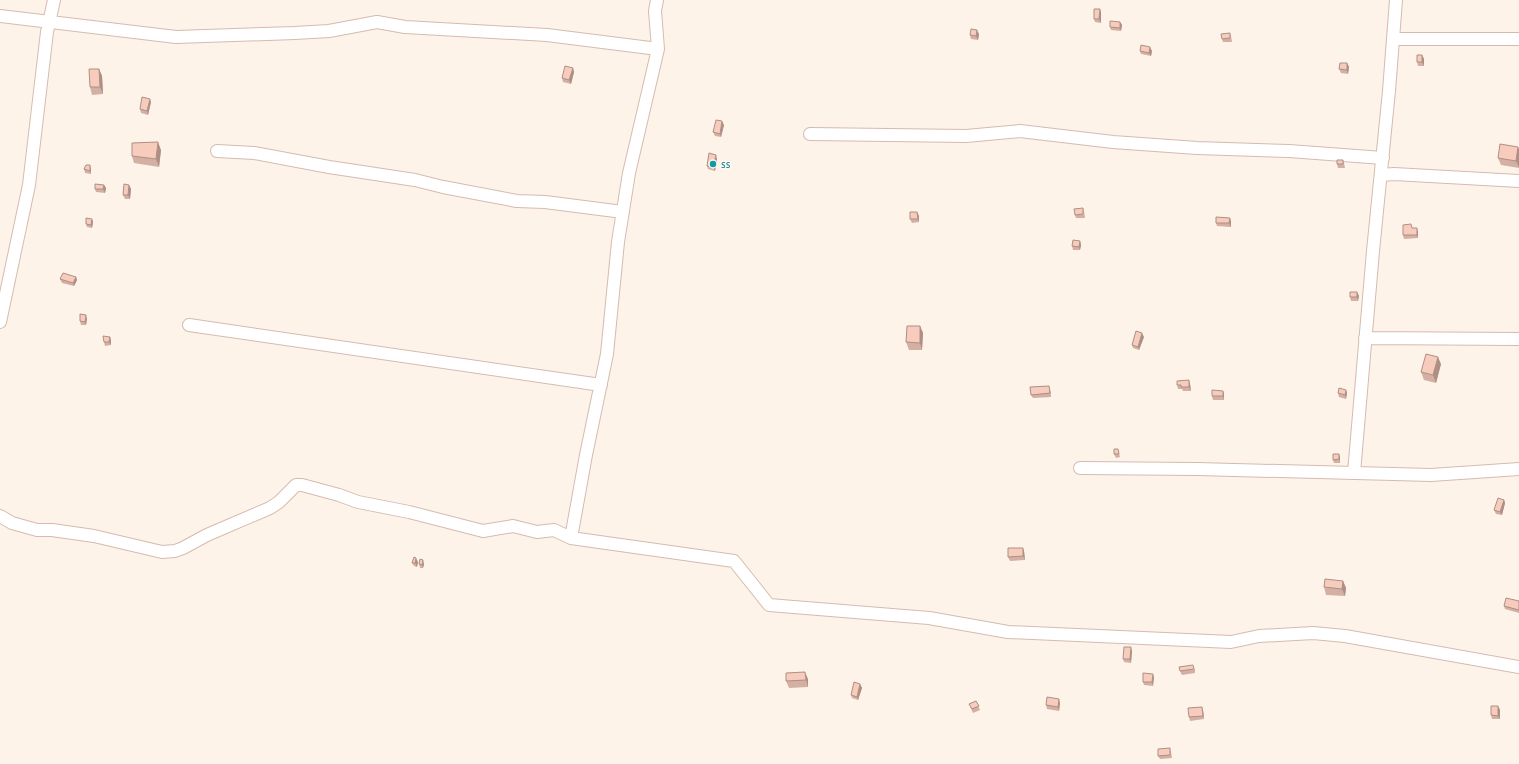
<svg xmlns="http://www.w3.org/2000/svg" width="1519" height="764" viewBox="0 0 1519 764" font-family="'PT Sans',sans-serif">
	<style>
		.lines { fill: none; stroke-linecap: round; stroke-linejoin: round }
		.minor-casing { stroke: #d5bbaf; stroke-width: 14 }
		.minor { stroke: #fff; stroke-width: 12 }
		.wall { fill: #d4afa3 }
		.shaded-wall { fill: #ad8f84 }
		.building { fill: #f7ccbd; stroke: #ad8f84 }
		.culture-dot { fill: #0f9aa8; stroke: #fff7f0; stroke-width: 1.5 }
		.labels { text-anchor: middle; stroke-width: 3; stroke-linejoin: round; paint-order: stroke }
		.culture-label { font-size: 11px; fill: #0d838f; stroke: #fff7f0; text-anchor: start }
	</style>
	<rect width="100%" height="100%" fill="#fef3e8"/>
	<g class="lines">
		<g class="minor-casing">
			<path id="minor" d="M0,16L176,37L295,33L329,31L377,22L405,27L547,35L658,49
				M1393,39H1519
				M810,134L966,136L1020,131L1113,142L1197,148L1289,151L1383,158
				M217,151L254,153L329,167L415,180L443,187L517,201L545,202L623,212
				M1381,175L1394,174L1519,181
				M0,322L29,185L47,32L54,0
				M189,325L601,385
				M1365,338L1519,339
				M1080,468L1197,469L1431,475L1519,469
				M1354,473L1373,251L1389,91L1396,0
				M0,516L12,523L37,530H52L94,536L162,552L175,551L183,548L207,535L270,508L279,502L296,485H302L339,495L358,502L409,512L483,531L513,526L537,532L554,530L571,538L734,561L769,605L929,618L1008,632L1231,642L1259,636L1313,633L1345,636L1519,667
				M571,538L586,455L607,354L618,242L629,173L658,49L655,11L657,0"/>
		</g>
		<use href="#minor" class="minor"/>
	</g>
	<path class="wall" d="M1101,12V23L1095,22L1094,19Z
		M1120,22L1122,25L1121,31L1111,30L1110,27Z
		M1230,33L1231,36L1232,42H1223L1222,39Z
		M979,34L978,40L971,39L970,35Z
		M1140,51H1152L1151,56L1141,54Z
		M1422,55L1424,59V66H1418L1417,62Z
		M1347,63L1349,67L1348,74L1341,73L1339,69Z
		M573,68L574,72L571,84L563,82L562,78Z
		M99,69L102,76L103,94L92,95L90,87Z
		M151,102L148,115L141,113L140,109Z
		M724,125L721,137L715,136L713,132Z
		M1519,149V168L1501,165L1498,158Z
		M161,150L159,167L134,163L132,156Z
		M717,159L715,171L708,169L707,166Z
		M1343,160L1344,163L1345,168H1338L1337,164Z
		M84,169H91V174L85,173Z
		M104,185L106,188L105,193L96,192L95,189Z
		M129,185L131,189L130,199H125L123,195Z
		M1083,208L1084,211L1085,218H1076L1075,215Z
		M917,212L919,216V222L912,223L910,219Z
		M92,219L93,222L92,228L87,227L86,224Z
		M1231,221V227L1217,226L1216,223Z
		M1413,228L1418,232V238L1404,239L1403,235Z
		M1080,241L1081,245L1080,250H1073L1072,246Z
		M76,277L77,280L74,286L62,283L60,279Z
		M1357,292L1359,296L1358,301H1351L1350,297Z
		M87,319L86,325H81L80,321Z
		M920,326L923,333L922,350H909L906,342Z
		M110,337L111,341V345L105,346L104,342Z
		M1144,337L1139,350L1133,348L1132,345Z
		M1441,364L1436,383L1424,380L1421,372Z
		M1190,384L1191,391H1183L1182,389H1178L1177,385Z
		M1050,389L1051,397L1033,398L1031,395Z
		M1346,390L1347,393L1346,399L1339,397L1338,393Z
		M1223,391L1224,394V400H1213L1212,396Z
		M1118,449L1120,457L1116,458L1114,454Z
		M1340,457V463H1334L1333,460Z
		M1504,500L1505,503L1502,515L1496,514L1494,510Z
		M1024,551L1025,560L1010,561L1008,557Z
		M418,562L417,567L414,566L412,563Z
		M419,564H424L423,568H420Z
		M1343,581L1346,588L1345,596L1326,595L1324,587Z
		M1519,601V613L1505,609L1504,606Z
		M1132,651L1131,663L1124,662L1123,659Z
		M1195,669V673L1182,675L1180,671Z
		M1154,677L1153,686L1144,685L1143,682Z
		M808,679V687L789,688L786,681Z
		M860,684L862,688L858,700L852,698L851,695Z
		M976,701L980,710L973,713L969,704Z
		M1060,703L1059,711L1047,709L1046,705Z
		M1498,706L1500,710V719H1492L1491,715Z
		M1203,710L1204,719L1190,721L1189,717Z
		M1170,748L1171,752L1172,758L1160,759L1158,756Z"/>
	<path class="shaded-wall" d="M1100,9L1101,12V23L1099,19Z
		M1120,22L1122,25L1121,31L1120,28Z
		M977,30L979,34L978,40L976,36Z
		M1150,47L1152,51L1151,56L1149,53Z
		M1422,55L1424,59V66L1422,62Z
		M1347,63L1349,67L1348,74L1347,70Z
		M573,68L574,72L571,84L569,80Z
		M99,69L102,76L103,94L100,87Z
		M150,99L151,102L148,115L147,111Z
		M722,121L724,125L721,137L720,134Z
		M158,142L161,150L159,167L156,159Z
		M1518,147L1519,149V167L1516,161Z
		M716,155L717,159L715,171L713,167Z
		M90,165L91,169V174L90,171Z
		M104,185L106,188L105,193L103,189Z
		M129,185L131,189L130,199L128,195Z
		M917,212L919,216V222L918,219Z
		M1230,218L1231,221V227L1229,223Z
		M92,219L93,222L92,228L91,225Z
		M1417,228L1418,232V238L1417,235Z
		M1080,241L1081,245L1080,250L1079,247Z
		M76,277L77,280L74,286L73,283Z
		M1357,292L1359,296L1358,301L1357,297Z
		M86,315L87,319L86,325L85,322Z
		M920,326L923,333L922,350L920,343Z
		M1142,333L1144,337L1139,350L1138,347Z
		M110,337L111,341V345L109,342Z
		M1438,357L1441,364L1436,383L1433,375Z
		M1189,380L1190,384L1191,391L1189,387Z
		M1049,386L1050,389L1051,397L1050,393Z
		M1346,390L1347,393L1346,399L1345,395Z
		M1223,391L1224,394V400L1223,396Z
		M1339,454L1340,457V463L1339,459Z
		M1504,500L1505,503L1502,515L1500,512Z
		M1023,548L1024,551L1025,560L1023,556Z
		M416,558L418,562L417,567L415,563Z
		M423,560L424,564L423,568L422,565Z
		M1343,581L1346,588L1345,596L1342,589Z
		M1131,647L1132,651L1131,663L1130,659Z
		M805,672L808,679V687L806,680Z
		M1153,674L1154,677L1153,686L1152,682Z
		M860,684L862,688L858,700L857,697Z
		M1059,699L1060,703L1059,711L1058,707Z
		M1498,706L1500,710V719L1498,716Z
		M1202,707L1203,710L1204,719L1203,716Z"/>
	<path class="building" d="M1094,9H1100L1099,19H1094Z
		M1110,21L1120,22V28L1110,27Z
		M971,29L977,30L976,36L970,35Z
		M1230,33V38L1222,39L1221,34Z
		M1141,45L1150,47L1149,53L1140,51Z
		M1417,55H1422V62H1417Z
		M1340,63H1347V70L1339,69Z
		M565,66L573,68L569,80L562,78Z
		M89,69H99L100,87H90Z
		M142,97L150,99L147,111L140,109Z
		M716,120L722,121L720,134L713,132Z
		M158,142L156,159L132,156V143Z
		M1500,144L1518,147L1516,161L1498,158Z
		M709,153L716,155L713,167L707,166Z
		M1337,160H1343V164H1337Z
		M86,165H90V171L84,169Z
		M95,184L104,185L103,189H95Z
		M124,184L129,185L128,195H123Z
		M1083,208V214L1075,215L1074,209Z
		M910,212H917L918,219H910Z
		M1216,217L1230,218L1229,223H1216Z
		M86,218L92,219L91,225L86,224Z
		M1411,224L1412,228H1417V235H1403V225Z
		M1073,240L1080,241L1079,247L1072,246Z
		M63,273L76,277L73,283L60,279Z
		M1350,292H1357V297H1350Z
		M80,314L86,315L85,322L80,321Z
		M907,326H920V343L906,342Z
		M1136,331L1142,333L1138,347L1132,345Z
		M103,336L110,337L109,342H104Z
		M1426,354L1438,357L1433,375L1421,372Z
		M1189,380V387H1181V385H1177V381Z
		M1049,386L1050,393L1031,395L1030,387Z
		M1339,388L1346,390L1345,395L1338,393Z
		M1212,390L1223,391V396H1212Z
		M1114,449H1118L1119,454H1114Z
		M1333,454H1339V459L1333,460Z
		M1498,498L1504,500L1500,512L1494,510Z
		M1008,548H1023V556L1008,557Z
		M414,557L416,558L415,563H412Z
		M420,559L423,560L422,565L419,564Z
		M1325,579L1343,581L1342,589L1324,587Z
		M1506,598L1519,601V610L1504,606Z
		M1124,647H1131L1130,659H1123Z
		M1193,665L1194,669L1180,671L1179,667Z
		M805,672L806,680L786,681V673Z
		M1143,673L1153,674L1152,682H1143Z
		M854,682L860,684L857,697L851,695Z
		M1047,697L1059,699L1058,707L1046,705Z
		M976,701L979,706L972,709L969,704Z
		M1491,706H1498V716L1491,715Z
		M1202,707L1203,716L1189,717L1188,708Z
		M1170,748V755L1158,756V749Z"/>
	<circle class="culture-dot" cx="713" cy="164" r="4"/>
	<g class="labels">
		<g class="culture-label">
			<text x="721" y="168">ss</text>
		</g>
	</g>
</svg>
